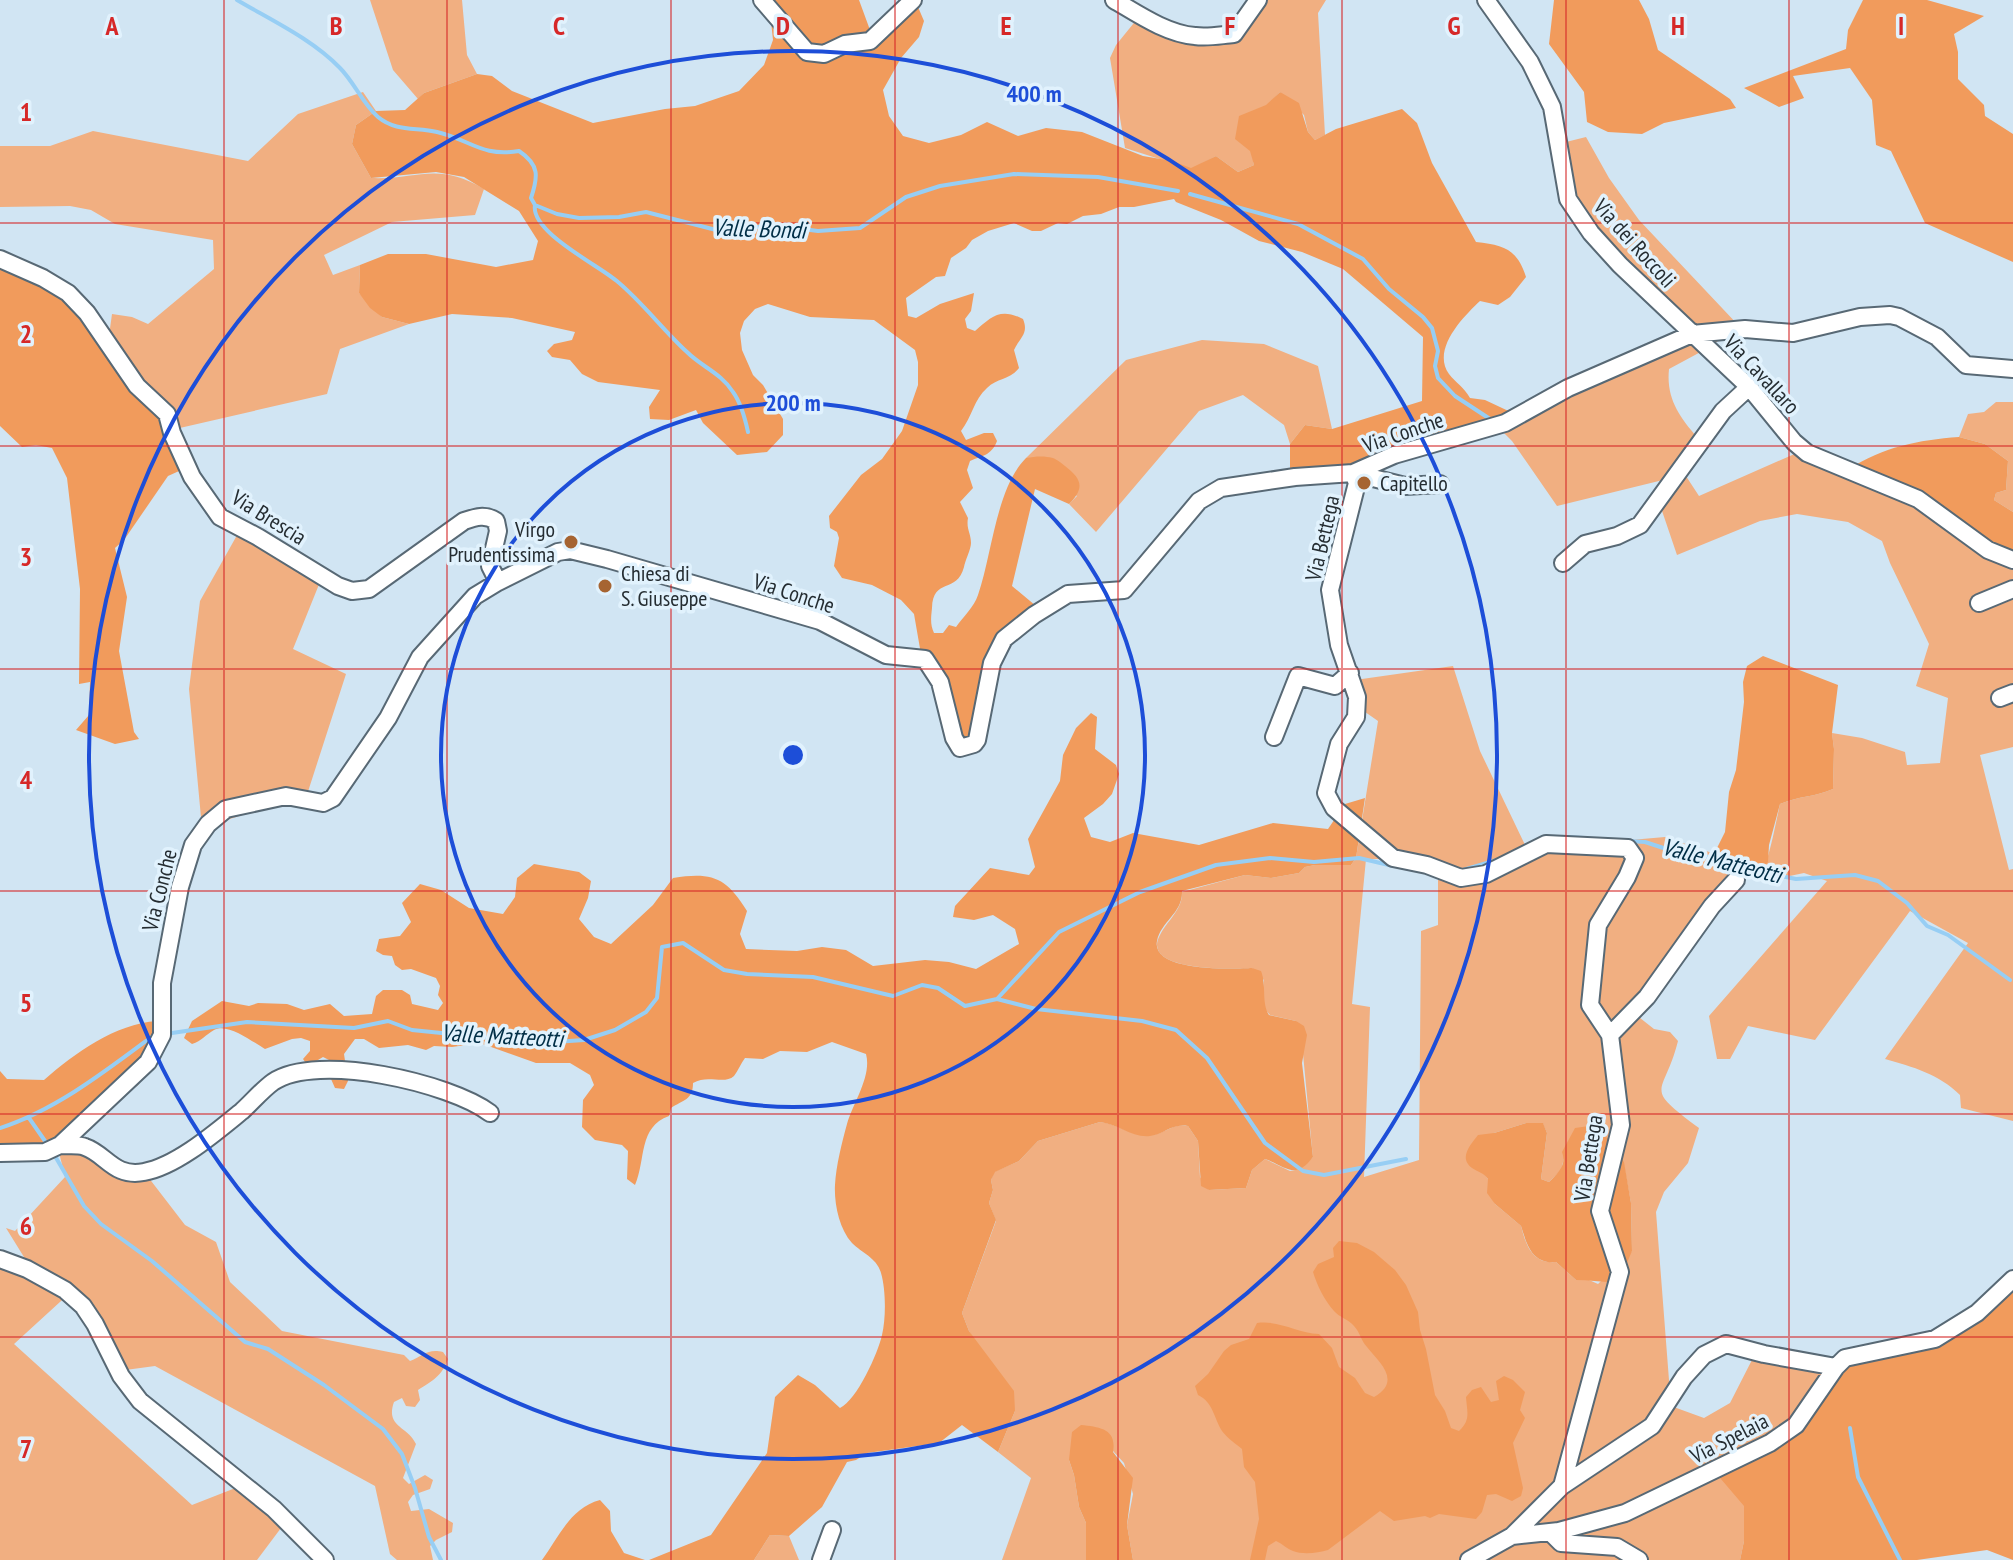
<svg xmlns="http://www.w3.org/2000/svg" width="2013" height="1560" viewBox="0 0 2013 1560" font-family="'PT Sans Narrow',sans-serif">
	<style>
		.green { fill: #f1af81; fill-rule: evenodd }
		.forest { fill: #f19b5c }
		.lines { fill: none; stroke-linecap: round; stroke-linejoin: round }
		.stream { stroke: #97cef4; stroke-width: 4 }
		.minor-casing { stroke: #586975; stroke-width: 20 }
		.minor { stroke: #fff; stroke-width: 16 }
		.grid { fill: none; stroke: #d62828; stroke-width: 2; stroke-opacity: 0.55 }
		.ring { fill: none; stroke: #1d4ed8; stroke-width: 4 }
		.poi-dot { fill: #a66432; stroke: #e1f2fd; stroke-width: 3 }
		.labels { text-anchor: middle; stroke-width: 7; stroke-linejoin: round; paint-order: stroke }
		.street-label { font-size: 22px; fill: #252d32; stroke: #e1f2fd }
		.poi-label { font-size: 22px; fill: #252d32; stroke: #e1f2fd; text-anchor: start }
		.water-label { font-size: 24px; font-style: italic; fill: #002e46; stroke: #e1f2fd }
		.grid-label { font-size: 26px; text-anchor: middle; font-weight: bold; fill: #d62828; stroke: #e1f2fd; stroke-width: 7; stroke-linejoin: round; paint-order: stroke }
		.centre { fill: #1d4ed8; stroke: #e1f2fd; stroke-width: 4 }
		.ring-label { font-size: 24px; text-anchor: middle; font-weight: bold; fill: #1d4ed8; stroke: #e1f2fd; stroke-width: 7; stroke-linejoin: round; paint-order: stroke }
	</style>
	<rect width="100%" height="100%" fill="#d1e5f3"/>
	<path class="green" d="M370,0H462L467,55L477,74L424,93L418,99L393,70Z
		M1262,0H1326L1318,13L1325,135L1315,140L1308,132L1304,115L1280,92C1261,109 1248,140 1254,165L1238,172L1216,156L1191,169L1125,148L1110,58L1116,45L1142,13L1156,26L1244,32Z
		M363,92L376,111L356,125L352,144L371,178C418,180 437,161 484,189L475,215L392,222L324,255L333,275L360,265L359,293L382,317L409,324L340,349L327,394L171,430L108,343L112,314L132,317L148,324L214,269L213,240L115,224L91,210L70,206L0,207V146H50L93,131L248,161L298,114Z
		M1586,137L1609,178L1639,220L1739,326L1708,348L1669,369C1666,398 1679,416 1697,437L1682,470L1699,496L1799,452L1849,469L2013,559V747L1980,755L2009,870L2013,869V1121L1961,1108L1960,1095C1939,1074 1913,1067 1885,1059L1968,943L1910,911L1815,1040L1748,1026L1730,1059H1717L1709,1016L1827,881L1804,873L1780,878L1763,868C1769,861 1777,817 1780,804C1798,796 1816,797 1833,789L1834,749L1832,733L1862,738L1905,752L1907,765L1940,763L1948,698L1916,686L1929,644L1890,563L1882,541L1848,522L1797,514L1760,521L1677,555L1660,505L1663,480L1557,506L1512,441L1497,426L1690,338L1590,235L1554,145Z
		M1202,340L1264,344L1318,366L1332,429L1305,425L1290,444L1284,425L1243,395L1199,411L1096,532L1069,504L1077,496L1026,458L1126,360Z
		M1996,402H2013V512L1994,500L1996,493L2006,490L2008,461L1985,444L1959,437L1968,414L1984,412Z
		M245,521L271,545L322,577L293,649L346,674L303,807L270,806L202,828L189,689L200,601Z
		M1453,666L1480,751L1527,849L1665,837L1718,855L1724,864L1740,869L1720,892L1635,1014L1654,1029L1670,1032L1678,1041C1664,1097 1641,1085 1699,1128L1688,1163L1664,1192L1656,1212L1671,1406L1704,1418L1730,1403L1754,1356L1833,1371L1744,1506V1541L1740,1560H1133L1127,1525L1133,1494L1124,1463L1113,1451L1069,1460L1074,1475L1079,1507L1086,1523V1560H1002L1031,1478L998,1452L1015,1411L969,1331L962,1313L996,1221L989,1203L993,1190L991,1180L994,1172L1019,1161L1038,1141L1100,1122C1118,1124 1132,1137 1151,1135C1165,1134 1172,1123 1188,1126L1198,1141L1200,1177L1209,1190L1246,1188L1252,1170L1265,1159L1290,1171L1300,1169L1313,1157L1312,1148L1303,1054L1296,1021L1270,1015L1264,1008V980L1252,968C1233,969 1139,972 1160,935C1168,920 1183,909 1182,892L1245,875L1271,878L1299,873L1305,867L1315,865H1351L1356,858L1378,721L1358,707L1355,680ZM1366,859H1402L1438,867V925L1421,931L1419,1160L1364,1177L1370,1007L1352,1004ZM1526,1123L1543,1124L1547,1133L1541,1179L1549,1182L1561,1170L1564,1158L1622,1155L1631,1203L1632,1251L1598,1284L1589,1280H1576L1556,1262C1532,1264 1526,1245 1521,1226L1495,1204L1488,1179L1482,1171L1494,1133Z
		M73,1133L145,1173L185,1225L216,1242L230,1282L282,1331L404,1355L410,1361C423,1356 428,1348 443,1352L448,1359C442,1376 432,1381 418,1390L420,1400L415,1407L406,1406L402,1398L394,1402C385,1427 408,1426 416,1444L403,1478L409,1484L425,1475L433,1480L430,1489L413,1495L408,1502L411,1511L429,1509L453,1523L452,1532L436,1540L430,1546L433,1560H397L390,1554L375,1486L155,1366L118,1371L72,1291L14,1344L192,1505L238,1487L281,1528L257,1560H0V1264L32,1270L6,1228L15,1231L65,1177L57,1144Z
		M770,1535L789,1536L799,1560H754Z"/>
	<path class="forest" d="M761,0H859L870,30L915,0L924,21L919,37L901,58L883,90L889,116L903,136L929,143L961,135L987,122L1018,136L1046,128L1082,132L1143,156L1172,161L1191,168L1216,156L1238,172L1254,165L1250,151L1235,139L1239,116L1266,105L1280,92L1299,103L1308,132L1315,140L1336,129L1402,109L1417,123L1432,163L1476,242C1504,245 1517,249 1526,277L1510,297L1498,305L1480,301C1464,316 1431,349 1449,374C1456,383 1464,387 1470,398L1485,400L1517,415L1418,456L1290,479V444L1305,425L1332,429L1422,401L1423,337L1343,269L1302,252L1259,241L1221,220L1176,202L1174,199L1134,207H1119L1101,214L1083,216L1067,224L1058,223L1041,231H1032L1014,223L988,231L972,240L966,248L951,258L945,276L936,277L906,298L908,316L916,318L940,304L974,293L971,311L965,319L967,328L975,331C991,317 1000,307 1023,319C1029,334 1020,337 1014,350L1019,368C1010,380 997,378 987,388C974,399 972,417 961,431L966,440L984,433H993L997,441C991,456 983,455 970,461L967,470L973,488L960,502L968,518C966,529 971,533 971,543C971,549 965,561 964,567C957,594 933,577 932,608C931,618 930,624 934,633H943L949,625L956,627C963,617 974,607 978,595C992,555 996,488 1026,458C1033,457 1040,456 1047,457C1054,457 1059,461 1065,466C1082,479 1085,488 1069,504L1035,489L1012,586L1042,611L1004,644L980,677L979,735L968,750L931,673L922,660L914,614L901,600L872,585L842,578L834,566L839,538L837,532L830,528L829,516L861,475L882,459L902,431L918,385V362L915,350L874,320L810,317L768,304L755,309L744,321L740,333L742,350L753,375L763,385L783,419V435L767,452L737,455L703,423L696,410L669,420L650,419L649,407L660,390L598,382L582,374L570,360L552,357L547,351L554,344L572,340L575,332L512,318L452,314L409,324L382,317L370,308L359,293L360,265L388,254H426L496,267L533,260L538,241L519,211L464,177L436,172L371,178L352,144L356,125L376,111L405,110L424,93L477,74L492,76L512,91L593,123L665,109L695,106L739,91L764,65L773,40L770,12Z
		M1554,0H1639L1649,19L1658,50L1730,99L1736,108L1664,123L1642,134L1608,132L1587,122L1584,92L1549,44Z
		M1863,0H1927L1984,16L1954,34L1958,52V79L1984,105L1985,116L2013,134V262L1925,223L1891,151L1876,145L1872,100L1850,68L1793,76L1804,98L1779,107L1744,88L1846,49L1848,30Z
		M0,259L68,293L171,430L188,467L168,476L124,540L115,548L127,597L119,651L134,732L139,739L115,744L76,730L89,715L90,682L79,684L80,589L67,478L52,448L36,445L22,447L0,426Z
		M1959,437L1985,444L2008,461L2006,490L1996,493L1994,500L2013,512V559L1849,469C1883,447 1918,440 1959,437Z
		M1763,656L1838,685L1832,733L1834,749L1833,789C1816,797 1798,796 1780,804L1769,845L1768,862L1763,868L1748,872L1724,864L1717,848L1725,832L1729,792L1736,770L1744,702L1743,682L1747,666Z
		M1091,713L1097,717L1095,749L1116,765L1119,774L1112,794L1103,804L1084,818L1091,837L1110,842L1133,833L1199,845L1273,823L1328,829L1345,804L1365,798L1356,858L1351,865H1315L1305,867L1299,873L1271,878L1245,875L1182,891C1183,913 1161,921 1157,941C1151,972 1233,969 1252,968L1261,971C1267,986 1261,1002 1269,1015L1296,1021L1304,1026L1307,1035L1302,1063L1313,1157C1295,1181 1286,1166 1265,1159L1252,1170L1246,1188L1209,1190L1201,1186L1198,1141L1188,1126C1172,1123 1165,1134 1150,1136C1132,1138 1118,1124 1100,1122L1038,1141L1019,1161L995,1172L991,1180L993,1190L989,1203L996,1220L962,1313L969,1331L1014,1391L1015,1411L998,1452L962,1425L939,1443L867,1453L856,1460L847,1462L822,1507L789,1536L770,1535L754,1560H649L711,1535L767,1453L775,1397L798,1375L815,1385L840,1408C857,1400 878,1353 882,1335C886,1318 886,1290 881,1273C877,1258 862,1253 852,1243C839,1229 834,1203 835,1185C836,1166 842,1142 847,1124C853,1103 872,1076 866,1054L832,1042L807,1052L780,1051L763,1059L745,1058C741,1063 738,1071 734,1076C724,1085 708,1074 693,1083C693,1100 683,1100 671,1108L669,1116C638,1127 646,1160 635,1185L627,1179L628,1151L622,1145L595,1140L582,1127L583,1100L594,1085L590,1075L570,1063H536L480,1043L452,1047L434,1046L426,1050L408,1045L379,1048L364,1039H355L344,1054L348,1081L344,1089L335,1088L331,1079V1061L323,1057L308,1066L303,1059L310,1051V1041L301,1038L292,1039L265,1049C253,1042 227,1022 214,1030C205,1035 202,1041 192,1044L184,1038L192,1021L222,1001L249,1006L258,1003L287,1004L304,1010L330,1004L344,1016L372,1014L376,996L383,990H402L410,995L412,1004L438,1010L443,1003L438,995L440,986L436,978L411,969L402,970L395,965L392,956L383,955L376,951L379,939L400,936L411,922L402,903L420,884L441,890L469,908L503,914L515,897L517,878L534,864L579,872L591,881L588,898L579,919L594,937L611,944L653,905L673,878C712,872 726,877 747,911L740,934L746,949L797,951L822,947L846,950L873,966L925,960L949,962L976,969L1019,944L1015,929L993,915L974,920L953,917L955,906L990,868L1029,875L1035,867L1028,839L1060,781L1063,755L1076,728Z
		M157,1021L159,1053L138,1085L57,1144L0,1153V1071L7,1079L44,1080C75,1053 115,1024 157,1021Z
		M1526,1123H1543L1547,1133L1541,1179L1549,1182C1558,1173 1567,1165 1562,1152L1575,1128L1589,1126L1612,1141L1624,1162L1631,1203L1632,1251L1619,1282C1604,1283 1591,1280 1576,1280L1556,1262C1532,1264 1527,1245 1521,1226L1495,1204L1487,1193L1488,1179C1483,1172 1479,1173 1472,1168C1458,1158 1471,1144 1478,1135L1494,1133Z
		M1339,1241L1357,1243L1374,1252L1395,1270L1406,1285L1418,1312L1420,1330L1426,1349L1435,1395L1445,1411L1451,1428L1459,1431C1471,1420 1467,1412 1466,1397L1472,1390L1481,1387L1491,1402L1499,1400L1496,1381L1504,1376L1513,1380L1525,1392L1520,1410L1525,1418L1513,1443L1523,1488L1521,1496L1512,1501L1496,1494L1487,1495L1482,1512L1476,1519L1439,1514L1430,1518L1425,1516L1394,1521L1380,1511L1328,1550C1318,1553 1303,1555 1293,1551C1287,1549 1283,1544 1276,1541L1268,1546L1265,1560H1250L1259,1519L1255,1482L1244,1467L1242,1449C1236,1444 1227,1438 1222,1431C1214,1418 1213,1402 1198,1395L1195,1386L1208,1374L1224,1351L1231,1345L1249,1339L1257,1323C1280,1320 1297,1333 1319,1334L1332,1348L1339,1367L1355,1378L1365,1393L1374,1397C1402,1381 1380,1363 1367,1347C1361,1341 1360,1332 1354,1326C1348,1319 1339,1317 1334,1311C1324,1300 1317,1285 1313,1272L1318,1264L1334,1257L1333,1248Z
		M2013,1280V1560L1987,1550L1917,1560H1740L1744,1541V1506L1715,1472L1775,1442L1841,1361L1929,1342Z
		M1081,1425C1100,1427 1117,1429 1113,1452L1133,1478L1127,1525L1133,1560H1086V1523L1079,1507L1074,1475L1069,1460L1072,1432Z
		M600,1500L610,1511L611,1531L624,1553L645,1560H542C559,1537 570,1508 600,1500Z"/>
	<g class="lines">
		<path class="stream" d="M237,0C271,20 312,39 340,68C354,82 363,104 378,117C396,132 416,127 437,132C471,140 481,157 519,151C540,165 538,177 531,198L535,205C530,232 600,266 618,282C643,303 663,330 687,352C702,367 721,373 733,392C741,403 745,418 748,432
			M1190,194L1298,224L1363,259L1389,289L1423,317L1432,328L1438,351L1435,366L1438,378L1455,396L1490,419
			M535,205L557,214L579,218L619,217L646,212L724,232L771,225L818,231L860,228L906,197L940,186L1014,174L1098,177L1178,191
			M1565,837L1584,838
			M1628,841L1645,842L1685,855L1710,857L1736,867L1796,879L1855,875L1878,881L1907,903L1927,926L1948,935L2010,980
			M1463,870L1497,860
			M997,999L1059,932L1140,892L1216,865L1270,858L1314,862L1359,858L1393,866
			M172,1033L247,1022L354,1028L388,1021L412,1030L540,1043L584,1040L615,1030L646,1012L657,998L662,947L683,943L724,970L747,974L813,977L893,996L922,985L938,988L965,1006L997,999L1036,1009L1142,1021L1176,1030L1207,1058L1265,1143L1303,1171L1324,1175L1406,1159
			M29,1118L45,1141
			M0,1128C56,1110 107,1070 154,1035
			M55,1156L84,1206L101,1224L152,1261L245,1342L268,1349L324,1385L383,1429L402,1454L415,1488L429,1537L441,1560
			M1850,1428L1858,1477L1900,1560"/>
		<g class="minor-casing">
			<path id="minor" d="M762,0L807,52L824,54L845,44L870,41L913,0
				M1114,0C1138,14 1167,34 1195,36C1208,38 1221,35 1234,34L1258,0
				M1486,0L1530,62L1552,107L1568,199L1591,233L1620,265L1749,387L1794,442L1807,453L1918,499L1988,550L2013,560
				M0,259L43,278L68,293L87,313L137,386L167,414L172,433L192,477L220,517L258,537L338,586L352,591L369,589L464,521C476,517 485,514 496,521L498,531L490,566L498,582
				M1353,473L1357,483L1330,590L1339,645L1357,697L1356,717L1339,744L1326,793L1334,808L1393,858L1427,865L1461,878L1486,874L1546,844L1628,848L1635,858L1627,877L1598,925L1590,1005L1610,1035L1621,1125L1600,1211L1620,1272L1562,1486L1512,1536
				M1353,473L1405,486L1440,484
				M1563,563L1585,544L1617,536L1640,525L1723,411L1749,387
				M1979,603L2013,589
				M2000,698L2013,693
				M1274,737L1298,676L1335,686L1350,673
				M1610,1035L1647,997L1712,906L1736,880
				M60,1145C67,1146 78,1144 85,1147C106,1154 114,1178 144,1172C177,1166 216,1132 242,1111C252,1102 262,1090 273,1082C317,1052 450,1083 490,1113
				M0,1153L45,1152L60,1145L148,1062L162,1035V983L180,887L193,845L208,824L226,809L286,796L323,803L333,798L388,718L420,657L475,596L498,582L558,552L570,550L607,559L820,621L886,655L925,659L940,682L954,738L960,748L974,744L977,740L992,663L1004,639L1034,615L1068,594L1124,590L1199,501L1221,488L1295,477L1353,473L1394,455L1505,423L1568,388L1692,334L1745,329L1793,333L1860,317L1890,315L1899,317L1937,337L1966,365L2013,369
				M0,1259L27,1269L65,1290L83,1306L95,1324L121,1376L140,1401L274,1509L325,1560
				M1562,1486L1652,1426L1684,1377L1704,1355L1726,1344L1764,1354L1836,1367
				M1550,1532L1561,1543L1617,1547L1639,1560
				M821,1560L832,1530
				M1469,1560L1512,1536L1559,1531L1625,1513L1770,1443L1796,1425L1836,1367L1845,1358L1935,1339L1977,1313L2013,1279"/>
		</g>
		<use href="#minor" class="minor"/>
	</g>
	<path class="grid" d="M224,0V1560M447,0V1560M671,0V1560M895,0V1560M1118,0V1560M1342,0V1560M1566,0V1560M1789,0V1560M0,223H2013M0,446H2013M0,669H2013M0,891H2013M0,1114H2013M0,1337H2013"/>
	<g class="ring">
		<circle cx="793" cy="755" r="352"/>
		<circle cx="793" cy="755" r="704"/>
	</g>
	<g class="poi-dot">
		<circle cx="1364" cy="483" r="8"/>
		<circle cx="571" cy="542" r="8"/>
		<circle cx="605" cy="586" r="8"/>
	</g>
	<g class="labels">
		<g class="street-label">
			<text transform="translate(1635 243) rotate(48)" y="8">Via dei Roccoli</text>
			<text transform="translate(1762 374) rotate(47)" y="8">Via Cavallaro</text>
			<text transform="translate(1403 432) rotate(-19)" y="8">Via Conche</text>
			<text transform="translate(269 517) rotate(32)" y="8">Via Brescia</text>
			<text transform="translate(1322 538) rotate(-77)" y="8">Via Bettega</text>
			<text transform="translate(794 593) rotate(18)" y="8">Via Conche</text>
			<text transform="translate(159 890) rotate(-76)" y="8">Via Conche</text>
			<text transform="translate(1588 1158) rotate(-81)" y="8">Via Bettega</text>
			<text transform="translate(1729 1438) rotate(-27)" y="8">Via Spelaia</text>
		</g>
		<g class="poi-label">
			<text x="1380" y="491">Capitello</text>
			<text x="555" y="537" text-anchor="end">Virgo<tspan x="555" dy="25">Prudentissima</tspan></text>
			<text x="621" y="581">Chiesa di<tspan x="621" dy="25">S. Giuseppe</tspan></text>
		</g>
		<g class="water-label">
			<text transform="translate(759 229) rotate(2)" y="8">Valle Bondi</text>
			<text transform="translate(1722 861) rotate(14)" y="8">Valle Matteotti</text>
			<text transform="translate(502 1036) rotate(3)" y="8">Valle Matteotti</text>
		</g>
	</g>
	<g class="grid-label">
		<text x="112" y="35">A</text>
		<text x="336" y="35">B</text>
		<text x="559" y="35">C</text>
		<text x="783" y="35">D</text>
		<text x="1006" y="35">E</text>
		<text x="1230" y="35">F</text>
		<text x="1454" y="35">G</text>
		<text x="1678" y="35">H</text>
		<text x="1901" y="35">I</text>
		<text x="26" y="121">1</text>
		<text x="26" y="343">2</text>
		<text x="26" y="566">3</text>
		<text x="26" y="789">4</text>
		<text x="26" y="1012">5</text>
		<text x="26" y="1235">6</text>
		<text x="26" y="1458">7</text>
	</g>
	<circle cx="793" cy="755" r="12" class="centre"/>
	<g class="ring-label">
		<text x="1034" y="102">400 m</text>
		<text x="793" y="411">200 m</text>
	</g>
</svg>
